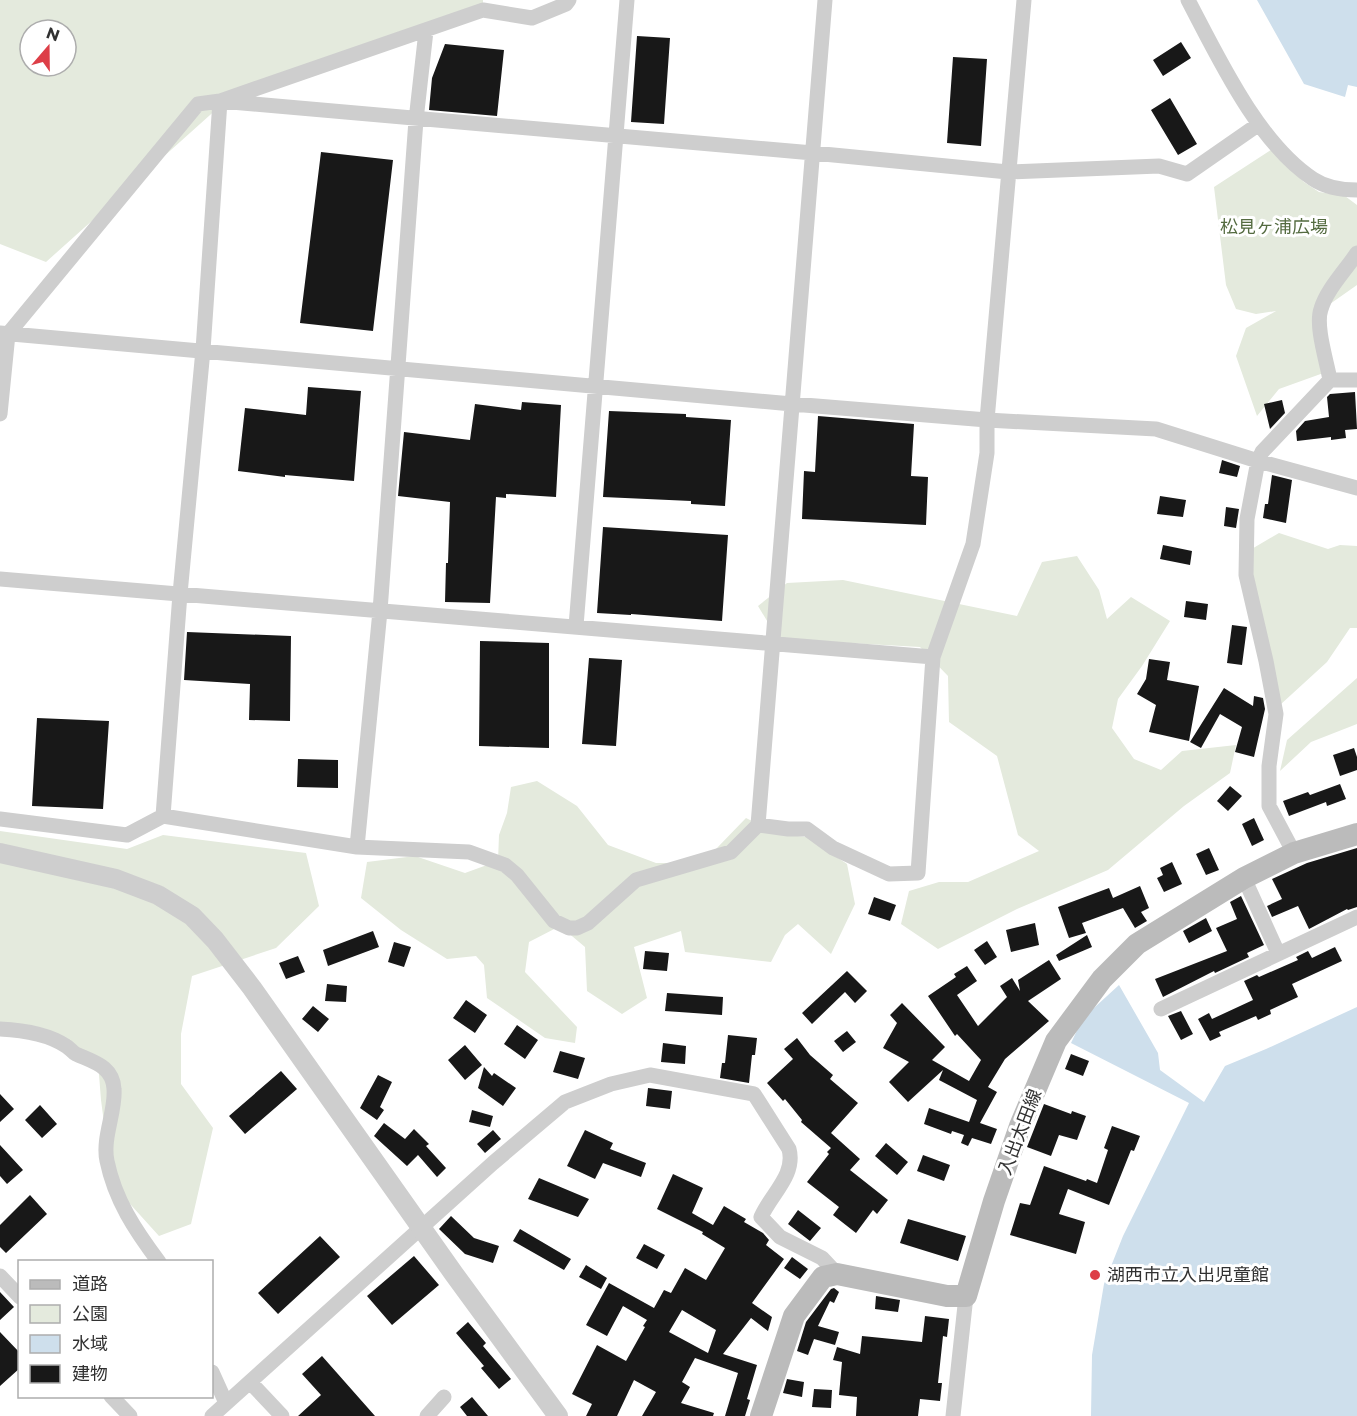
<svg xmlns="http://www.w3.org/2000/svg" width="1357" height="1416" viewBox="0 0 1357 1416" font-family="Montserrat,'Noto Sans JP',sans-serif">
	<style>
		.green { fill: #e4eadd; fill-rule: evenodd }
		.water { fill: #cedfec }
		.building { fill: #181818; fill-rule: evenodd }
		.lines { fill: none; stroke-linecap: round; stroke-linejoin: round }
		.minor { stroke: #cecece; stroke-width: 15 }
		.tertiary { stroke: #cecece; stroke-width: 20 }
		.secondary { stroke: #bbb; stroke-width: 22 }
		.poi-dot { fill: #dd3e47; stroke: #fff; stroke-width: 2 }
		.labels { text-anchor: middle; stroke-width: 6; stroke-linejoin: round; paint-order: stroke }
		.park-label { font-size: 18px; fill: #546b40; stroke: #fff }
		.street-label { font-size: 18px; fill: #313131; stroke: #fff }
		.poi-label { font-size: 18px; fill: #313131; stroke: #fff; text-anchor: start }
	</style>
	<rect width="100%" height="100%" fill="#fff"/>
	<path class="green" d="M0,0H483V10L229,98L46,262L0,244ZM30,30H66V66H30Z
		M1274,148L1304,182L1319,192L1345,196L1357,205V285L1320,311L1329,371L1279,389L1257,416L1236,356L1246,328L1276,311L1256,314L1236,309L1226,285L1214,187Z
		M1279,533L1328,549L1340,545L1357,546V628H1350L1327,662L1280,705L1251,597L1250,550Z
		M1077,556L1099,590L1107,619L1131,597L1170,621L1142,666L1118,699L1112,728L1134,759L1161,770L1182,751L1236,745L1230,773L1184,806L1108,870L1017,909L938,949L901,924L909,891L939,882H968L1039,851L1018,835L997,756L949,722L948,676L920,647L778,639L758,606L787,583L843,580L1017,616L1042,562Z
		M1357,678V724L1311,742L1280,771L1287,740Z
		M537,781L577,806L608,845L656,863H694L715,850L746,818L778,834L807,837L847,864L855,904L831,954L798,924L785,935L771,962L685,952L681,931L634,947L647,998L622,1014L587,991L585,947L560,926L529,942L525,972L577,1027L575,1043L545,1038L487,998L484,965L476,956L447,959L401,930L361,898L367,862L415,856L465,873L498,861L499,835L507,813L511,787Z
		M0,831L127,849L163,835L306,853L319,906L276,948L192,976L181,1034V1084L213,1128L191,1224L159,1236L112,1184L101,1100L98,1062L48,1039L0,1036Z"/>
	<path class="water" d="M1257,0H1357V87L1348,85L1345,97L1304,84Z
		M1119,985L1158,1053L1160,1070L1204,1102L1225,1066L1266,1049L1357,1007V1416H1091L1092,1355L1104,1284L1123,1236L1189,1103L1071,1043L1083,1018Z"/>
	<path class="building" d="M637,36L670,38L664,124L631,122Z
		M1181,42L1191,58L1163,76L1153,60Z
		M445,44L504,50L497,116L429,110L432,78Z
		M953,57L987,59L981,146L947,143Z
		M1170,98L1197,144L1178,155L1151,110Z
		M321,152L393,160L373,331L300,323Z
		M308,387L361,391L354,481L285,475V477L238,471L245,408L306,415Z
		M1355,392L1357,429L1345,430L1346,438L1331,440V437L1297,441L1296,431L1305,421L1329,417L1327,397L1330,394Z
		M1282,400L1285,413L1270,429L1264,404Z
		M522,402L561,405L556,497L506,494V498L496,497L490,603L445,602L446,563H448L450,502L398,496L404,432L470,440L475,404L521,410Z
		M609,411L686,414V417L731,420L725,506L691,504V501L603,497Z
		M818,416L914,424L911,476L928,477L926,525L802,519L804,471L815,472Z
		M1222,460L1240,466L1237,477L1219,473Z
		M1272,475L1292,480L1286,523L1263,518L1265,504H1268Z
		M1160,496L1186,500L1183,517L1157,514Z
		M1226,507L1239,509L1236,528L1224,526Z
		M603,527L728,535L722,621L631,614V615L597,613Z
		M1163,545L1192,551L1190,565L1160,559Z
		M1186,601L1208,604L1206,620L1184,617Z
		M1232,625L1247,627L1242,665L1227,663Z
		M187,632L291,636L290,721L249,720L250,684L184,680Z
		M480,641L549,643V748L479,746Z
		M589,658L622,660L616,746L582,744Z
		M1149,659L1170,662L1167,680L1199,686L1189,741L1149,732L1156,705L1137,694L1146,679Z
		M1224,688L1253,706L1254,696L1263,698L1265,709L1254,757L1235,752L1242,727L1220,714L1201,748L1190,742Z
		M37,718L109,721L103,809L32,806Z
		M1354,748L1357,757V770L1340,776L1333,755Z
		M298,759L338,760V788L297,787Z
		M1340,784L1346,799L1327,806L1326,802L1289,816L1283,801L1308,792L1310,795Z
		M1230,786L1242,796L1228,811L1217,801Z
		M1254,818L1264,840L1252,846L1242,824Z
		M1209,848L1219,870L1206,875L1196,854Z
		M1357,848V907L1348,910L1347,909L1309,929L1298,906L1272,917L1267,906L1282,899L1272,879L1307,863Z
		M1172,862L1182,884L1164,892L1157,878L1163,875L1160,868Z
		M1140,886L1149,908L1141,912L1147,921L1135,928L1123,908L1082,923L1086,933L1069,938L1058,907L1109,888L1113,898Z
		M1241,896L1264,945L1247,953L1249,957L1215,973L1214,971L1163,997L1155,979L1227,951L1216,928L1237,919L1230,902Z
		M874,897L896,905L890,921L868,914Z
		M1206,918L1212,931L1189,943L1183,931Z
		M1035,923L1039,945L1011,952L1006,930Z
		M373,931L379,947L328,966L323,950Z
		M1087,935L1092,947L1059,961L1056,955Z
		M987,941L997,957L985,965L974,950Z
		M394,942L411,947L404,967L388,962Z
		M1335,947L1342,961L1292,984L1298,997L1270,1010L1271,1014L1258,1020L1256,1016L1219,1032L1221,1036L1210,1041L1198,1019L1209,1013L1212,1019L1253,1000L1244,981L1257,975L1259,977L1298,960L1296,957L1308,951L1312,958Z
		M645,951L669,953L667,971L643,969Z
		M298,956L305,972L286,979L279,963Z
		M1049,960L1061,979L1028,1001L1049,1021L1005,1059L988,1087L997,1092L980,1123L997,1129L991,1144L972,1138L968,1146L961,1143L964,1135L952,1131L951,1134L924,1124L929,1108L969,1122L977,1100L939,1080L943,1070L908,1102L889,1082L909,1062L883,1048L897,1023L890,1015L902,1003L945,1047L932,1060L969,1081L981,1060L957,1034L955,1036L928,996L956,977L954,974L967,966L977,981L957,995L978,1026L1007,997L1000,986L1012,978L1020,991L1018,980Z
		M847,971L867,991L855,1003L845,992L812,1024L802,1013Z
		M327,984L347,986L346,1002L325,1001Z
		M667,993L723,997L722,1015L665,1011Z
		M466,1000L487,1015L475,1033L453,1018Z
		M313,1006L329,1019L318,1032L302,1019Z
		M1181,1011L1193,1034L1181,1040L1168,1016Z
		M517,1025L538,1040L525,1059L504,1044Z
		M847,1031L856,1042L843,1052L834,1041Z
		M728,1035L757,1038L755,1055H752L749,1083L720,1078L722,1063H725Z
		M797,1038L810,1055L833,1075L830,1079L858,1103L831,1133L860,1159L850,1170L888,1200L877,1214L873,1210L856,1233L833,1215L839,1207L807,1182L829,1154L827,1152L831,1148L801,1122L802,1120L785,1099L783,1101L767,1083L793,1059L784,1049Z
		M663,1043L686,1046L685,1064L661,1062Z
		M465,1045L482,1065L465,1080L448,1060Z
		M560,1051L585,1058L578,1079L553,1072Z
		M1071,1054L1089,1061L1083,1076L1065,1069Z
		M484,1067L492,1076L494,1073L516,1088L503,1106L478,1088Z
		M281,1071L297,1089L245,1134L229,1116Z
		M378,1075L392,1082L380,1107L384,1110L377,1120L360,1108Z
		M648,1088L672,1091L670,1109L646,1106Z
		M0,1094L14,1109L0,1122Z
		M1044,1104L1071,1114L1072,1111L1086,1116L1077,1140L1059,1135L1051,1156L1027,1147Z
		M40,1105L57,1124L42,1138L25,1120Z
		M472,1110L493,1116L490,1127L469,1122Z
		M384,1123L405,1139L414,1129L429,1144L426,1146L446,1168L437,1177L418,1155L407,1166L374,1136Z
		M1112,1126L1140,1136L1134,1151L1131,1150L1109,1205L1068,1189L1059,1214L1085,1222L1076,1254L1010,1235L1020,1203L1030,1205L1044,1166L1086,1181L1087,1179L1097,1183L1108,1150L1104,1148Z
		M493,1130L501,1139L485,1153L477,1144Z
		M585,1130L613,1143L610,1149L646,1163L641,1177L603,1163L595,1179L567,1166Z
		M886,1143L908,1162L897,1175L875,1156Z
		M0,1145L23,1170L7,1184L0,1176Z
		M923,1155L950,1165L944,1181L917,1171Z
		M673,1174L703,1188L692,1213L713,1225L724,1206L746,1219L744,1222L763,1233L769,1240L766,1245L784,1259L752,1303L772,1317L768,1331L751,1318L723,1354L757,1365L747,1399L750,1400L745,1416H725L738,1373L695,1358L682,1382L690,1387L681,1403L714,1413L713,1416H642L656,1392L634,1380L617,1416H586L592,1404L572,1394L597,1345L626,1361L645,1327L643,1326L647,1320L623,1306L607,1336L586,1325L609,1283L654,1308L664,1290L671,1293L685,1268L706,1280L725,1248L702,1234L703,1232L657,1209ZM682,1310L716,1330L708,1353L669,1332Z
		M539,1178L589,1199L578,1217L528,1199Z
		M30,1195L47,1214L6,1253L0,1247V1225Z
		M798,1210L821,1228L810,1241L788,1224Z
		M451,1216L474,1238L499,1246L493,1263L465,1254L439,1229Z
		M908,1219L966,1236L958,1261L900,1243Z
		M520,1229L571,1259L564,1270L513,1241Z
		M320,1236L340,1257L278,1314L258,1293Z
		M644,1244L665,1255L657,1269L636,1258Z
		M414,1256L439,1285L392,1325L367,1296Z
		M792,1257L808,1269L800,1279L784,1268Z
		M586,1265L607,1278L601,1289L579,1277Z
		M834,1288L839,1292L834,1303L830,1301L818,1326L839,1332L835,1345L814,1339L808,1355L797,1351L806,1322L831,1289Z
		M0,1292L14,1307L0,1320Z
		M876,1296L900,1300L898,1312L875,1309Z
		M925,1316L949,1319L947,1337L943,1336L938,1383H942L940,1401L920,1399L918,1416H856L857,1397L839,1395L842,1362L833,1360L837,1347L860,1354L862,1336L922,1342Z
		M468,1322L486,1343L483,1346L511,1379L499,1389L481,1368L484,1366L456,1333Z
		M0,1332L20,1353V1368L0,1386Z
		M322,1356L375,1416H298L321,1395L302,1374Z
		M787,1379L804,1382L802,1397L783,1393Z
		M814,1389L832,1390L831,1408L812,1407Z
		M472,1397L488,1416H467L460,1407Z"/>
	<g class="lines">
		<path class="minor" d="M1188,0C1218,57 1258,143 1313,179C1325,187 1343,190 1357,190
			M220,101L813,153L1008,172L1159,166L1187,174L1259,124
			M0,333L792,404L987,420L1156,429L1258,461L1357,488
			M1330,380C1327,362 1315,326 1321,309C1327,289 1345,271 1357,253
			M0,414L8,334L198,104L220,101L483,10L532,18L566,4L569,0
			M0,579L933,657
			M576,626L627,0
			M163,816L180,594L203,350L220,101
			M0,819L127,835L163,816L357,847L469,852L505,865L517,875L554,921L569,928H577L588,923L636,880L731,852L758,825L825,0
			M758,825L788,829H807L833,848L889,874L918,873L933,657L973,544L987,453V420L1024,0
			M357,847L380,611L416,120L426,31
			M1294,853L1269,806V766L1276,714L1266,661L1246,575L1247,519L1258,461L1262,452L1330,380H1357
			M1244,878L1278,953
			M1161,1009L1357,917
			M0,1029C21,1030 48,1034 66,1046C70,1048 72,1052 76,1054C93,1062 113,1066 114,1089C116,1111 102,1138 107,1161C115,1200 135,1230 159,1262
			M0,1276L20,1297
			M212,1372L226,1403
			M250,1382L282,1416
			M111,1396L130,1416
			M212,1416L493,1163L565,1102L611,1084L650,1075L754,1094L789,1149C796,1175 771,1194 761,1217L780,1237L822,1258L837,1274
			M427,1416L444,1397
			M953,1416L966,1296"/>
		<path class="tertiary" d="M0,853L116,879L158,895L192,916L215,940L252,988L454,1274L558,1416"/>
		<path class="secondary" d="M761,1416L794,1316L823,1277L837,1274L947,1296H966L994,1201L1020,1126L1056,1041L1102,979L1137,944L1244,878L1294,853L1357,834"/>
	</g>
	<circle class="poi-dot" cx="1095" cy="1275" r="6"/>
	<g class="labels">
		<g class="park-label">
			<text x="1274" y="233">松見ヶ浦広場</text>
		</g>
		<g class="street-label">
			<text transform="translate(1020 1132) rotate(-69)" y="6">入出太田線</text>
		</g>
		<g class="poi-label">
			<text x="1107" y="1281">湖西市立入出児童館</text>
		</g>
	</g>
	<rect x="18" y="1260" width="195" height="138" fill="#ffffff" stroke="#adadad" stroke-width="1.5"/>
	<rect x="30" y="1280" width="30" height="9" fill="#bbbbbb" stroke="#adadad" stroke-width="1.5"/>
	<text x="72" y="1290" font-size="18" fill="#313131">道路</text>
	<rect x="30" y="1305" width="30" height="18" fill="#e4eadd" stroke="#adadad" stroke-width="1.5"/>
	<text x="72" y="1320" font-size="18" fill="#313131">公園</text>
	<rect x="30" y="1335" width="30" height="18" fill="#cedfec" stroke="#adadad" stroke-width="1.5"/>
	<text x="72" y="1350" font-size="18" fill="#313131">水域</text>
	<rect x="30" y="1365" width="30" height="18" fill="#181818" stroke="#adadad" stroke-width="1.5"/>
	<text x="72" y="1380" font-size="18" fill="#313131">建物</text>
	<g transform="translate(48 48) rotate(20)"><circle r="28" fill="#ffffff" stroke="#adadad" stroke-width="1.5"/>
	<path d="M0-4.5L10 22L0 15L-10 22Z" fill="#dd3e47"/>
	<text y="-9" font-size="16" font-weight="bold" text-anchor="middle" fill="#313131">N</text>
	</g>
</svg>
